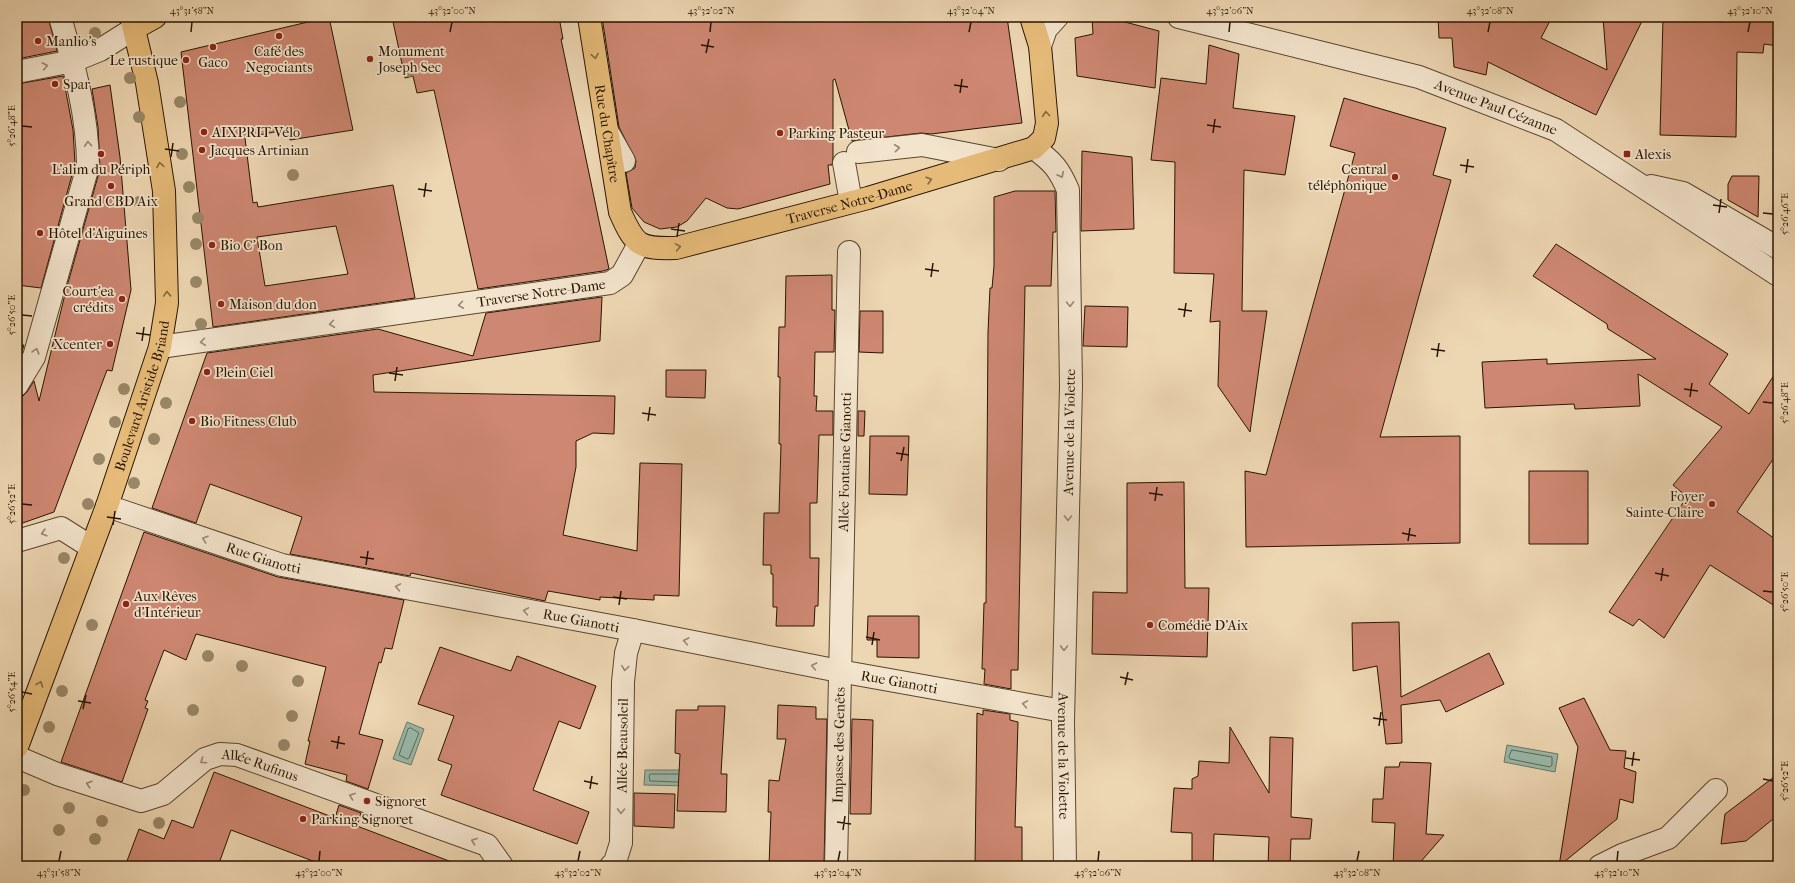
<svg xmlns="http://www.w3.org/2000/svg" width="1795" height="883" viewBox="0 0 1795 883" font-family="'IM FELL French Canon',serif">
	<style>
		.water { fill: #99b9aa; stroke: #6c7766 }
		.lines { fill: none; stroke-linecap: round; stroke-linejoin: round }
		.shore { stroke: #606755; stroke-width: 1 }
		.building { fill: #ce8772; stroke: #281500; fill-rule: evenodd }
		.minor-casing { stroke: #59452c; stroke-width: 24 }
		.major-casing { stroke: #281500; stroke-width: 24 }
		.minor { stroke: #f3e4cd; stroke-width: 22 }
		.major { stroke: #e6bb79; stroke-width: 22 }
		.tree { fill: #998767 }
		.oneway { stroke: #87683c }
		.oneway2 { stroke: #988771 }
		.ticks { fill: none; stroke: #281500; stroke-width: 1.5 }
		.poi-dot { fill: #8f2418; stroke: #f3e4cd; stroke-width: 1.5 }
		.labels { text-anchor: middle; stroke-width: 3.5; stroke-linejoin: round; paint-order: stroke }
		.poi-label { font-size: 14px; fill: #281500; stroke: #f3e4cd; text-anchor: start }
		.street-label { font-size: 14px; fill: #281500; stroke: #f3e4cd }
		.neatline { fill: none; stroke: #281500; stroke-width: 1.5 }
		.ticks-label { font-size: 10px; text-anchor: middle; fill: #281500 }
	</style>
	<rect width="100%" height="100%" fill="#edd6b2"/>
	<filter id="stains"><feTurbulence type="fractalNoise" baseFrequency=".005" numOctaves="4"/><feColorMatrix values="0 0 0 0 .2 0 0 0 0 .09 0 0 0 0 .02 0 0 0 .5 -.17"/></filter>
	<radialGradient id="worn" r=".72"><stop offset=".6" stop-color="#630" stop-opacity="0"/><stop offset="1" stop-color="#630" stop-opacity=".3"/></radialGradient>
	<path class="water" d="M407,722L424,729L411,765L393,759Z
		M1507,745L1558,754L1555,772L1504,762Z
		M645,770H689V786L644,785Z"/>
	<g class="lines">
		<path class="shore" d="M411,728L419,733L409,758L407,759L399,755L408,729Z
			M1512,750L1552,757V765L1550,767L1510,759L1509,757Z
			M678,782L650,781L649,776L650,774H678"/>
	</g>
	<path class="building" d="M17,17H48L57,51L17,59Z
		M329,17L353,130L290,140L289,133L285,134L284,130L245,138L253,203L257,202L258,207L393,185L415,298L213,327L181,52ZM336,226L348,274L265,286L257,237Z
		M392,17H559L563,39H561L609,269L603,271L478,289L434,90L417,93L413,76L405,78Z
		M602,17H1007L1022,123L931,134L921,133L852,141L835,79L833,80V158L832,165H828L830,184L738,209L727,208L706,198L687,221L677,227L660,229L644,222L632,208L626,173L635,168L636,161L619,127Z
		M1092,17H1106L1159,31L1155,88L1077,76L1075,38L1093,34Z
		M1438,17H1552L1541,38L1607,70L1603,17H1644L1596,115L1488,62L1486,75L1454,67L1452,38H1439Z
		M1663,17H1774L1773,22L1778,23V46L1764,44L1763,53L1737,52L1736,137L1660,135Z
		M1209,45L1239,54L1233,108L1295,116L1285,175L1244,170L1242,311H1267L1250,432L1218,386L1220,321L1210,322L1214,274L1174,273L1175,162L1151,160L1161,78L1206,84Z
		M63,76L73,130L75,164L41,288L17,285V84Z
		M110,85L120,157L131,290L112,371L107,370L54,512L17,525V397L23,396L27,392L34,381L39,401L66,290L100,169L98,127L92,89Z
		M1344,98L1446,128L1433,175L1451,180L1380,437L1460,436V543L1246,547L1245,471L1266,475L1355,153L1330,146Z
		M1082,151L1132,157L1134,229L1081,231Z
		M1732,176H1759L1758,217L1728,200V184Z
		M1015,191H1055L1056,232H1053L1051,286H1025L1018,670H1011V689L984,684L985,669H982L984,603H986L988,332L990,288H992L994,266V197Z
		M1556,244L1728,354L1709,384L1749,414L1778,369V452L1737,512L1778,541V608L1710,565L1664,638L1639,619L1633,626L1609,612L1687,497L1673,485L1722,427L1638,374L1640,406L1575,409L1574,404L1485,408L1482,362L1547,359V364L1656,359L1608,329L1607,324L1533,276Z
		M832,275V310H835L834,352H815L814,396H817L816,411H833V435H819L817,503H810V558H819L818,606H815L814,626H776L777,607H773V574H771V565H763L764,513H779L781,444H779L780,377H778L779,327H785L786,276Z
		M602,297L600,341L373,375L374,392L615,396L614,434L593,433L576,441V467L563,535L637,551L640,463L682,464L679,596L654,595V600L600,597V600L548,591L545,601L411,573L410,576L290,554L302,517L210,484L196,523L152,508L207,353L378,329L473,356L486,313Z
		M1085,306L1128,307L1127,347L1083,346Z
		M860,311H883V353L859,352Z
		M24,345L22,352L17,361V346Z
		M666,370H706L705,398L666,397Z
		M858,411H865L864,436H858Z
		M870,436H909L907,495L869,494Z
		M1529,471H1588V544H1529Z
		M1184,482L1185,588H1209L1207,657L1092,654L1093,592L1127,593V483Z
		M144,532L278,577L404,600L392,649L385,648L381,663L379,662L359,734L383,740L368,789L346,781L347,775L305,764L310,741H308L326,667L196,634L186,660L164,650L145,700L148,701L145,708L148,709L122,782L61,762Z
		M868,616H919V658L877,657V640H867Z
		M1399,622L1401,697L1489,653L1504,684L1446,712L1440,700L1401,705L1402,743L1386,744L1377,666L1353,671L1352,623Z
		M440,647L511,671L517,656L596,686L580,729L559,721L533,790L589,812L577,844L441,795L452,765L438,760L454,716L418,704Z
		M1584,698L1610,750L1626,751L1624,768L1636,772L1633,803L1620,799L1617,819L1559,866L1578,747L1559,708Z
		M778,705L816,707V719H827L824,866H769L771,812H768L769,780L779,781L786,739H777Z
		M698,706H725L721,774H727L726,812L677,811L680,754L675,753L676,710H698Z
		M983,710L1010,714V720L1018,722L1015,827H1022V866H975L977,713L983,715Z
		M852,719L873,720L871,814H850Z
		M1230,727L1269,793L1270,737L1293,738L1291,817L1312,819L1310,839H1291L1290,866H1268L1269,837L1214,834L1213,866H1192V833L1171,832L1174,788L1192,789V779L1198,776L1199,761L1229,763Z
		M1400,762L1431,763L1426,834L1444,835L1417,866H1393L1395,823L1372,822L1373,799H1383L1385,767H1399Z
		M214,772L335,818L339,805L361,813L357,826L457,864V866H326L231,830L218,866H141L127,861L139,829L164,839L172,820L193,828Z
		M1778,774V815L1746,841L1721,844L1725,814Z
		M634,793L675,794L674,828L634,826Z"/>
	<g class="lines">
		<g class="minor-casing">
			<g id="minor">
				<path id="s1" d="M1179,17L1419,77L1556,130L1778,275"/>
				<path d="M1040,46L1046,29L1057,17"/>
				<path d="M17,72L73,61L100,50L135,28"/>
				<path d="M607,131L624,161"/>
				<path id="s2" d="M1034,148C1053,162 1059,169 1068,190L1071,386L1063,721L1065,866"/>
				<path d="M858,152L922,145L999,160"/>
				<path d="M844,163L851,202"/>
				<path d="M1651,186L1683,193L1778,248"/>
				<path id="s3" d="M160,347L610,283L622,275L639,244"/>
				<path d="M17,385L34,357L88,166C88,116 74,65 60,17"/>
				<path id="s4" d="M107,506L282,565L633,630L839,671L1063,711"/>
				<path d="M17,541L61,528L91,547"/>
				<path id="s5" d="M17,757L57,774L141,801L163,794L205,759L220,754L237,755L487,845L502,866"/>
				<path id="s6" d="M611,866L615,862L621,843L623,682L626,653L633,630"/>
				<path id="s7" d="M836,866L849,252"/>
				<path d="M1600,866L1622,855L1668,838L1716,790"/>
			</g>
		</g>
		<g class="major-casing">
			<g id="major">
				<path id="s8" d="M589,17L620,212C635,246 639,249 676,248L868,198L1034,148L1044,138L1047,123L1040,46L1031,17"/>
				<path d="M135,28L155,17"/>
				<path id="s9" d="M17,747L107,506L160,347L167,303L164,191L147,83L131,17"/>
			</g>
		</g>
		<use href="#minor" class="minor"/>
		<use href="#major" class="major"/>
	</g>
	<g class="tree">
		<circle cx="95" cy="33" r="6"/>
		<circle cx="409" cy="71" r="6"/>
		<circle cx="130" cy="78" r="6"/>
		<circle cx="180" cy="102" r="6"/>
		<circle cx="139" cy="117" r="6"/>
		<circle cx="182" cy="154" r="6"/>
		<circle cx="293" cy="175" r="6"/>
		<circle cx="189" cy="187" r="6"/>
		<circle cx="139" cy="202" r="6"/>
		<circle cx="198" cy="218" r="6"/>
		<circle cx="196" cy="244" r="6"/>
		<circle cx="196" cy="282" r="6"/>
		<circle cx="201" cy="324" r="6"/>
		<circle cx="124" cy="389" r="6"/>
		<circle cx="166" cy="403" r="6"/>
		<circle cx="115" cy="422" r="6"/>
		<circle cx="154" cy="439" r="6"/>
		<circle cx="99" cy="459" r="6"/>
		<circle cx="134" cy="483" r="6"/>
		<circle cx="88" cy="504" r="6"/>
		<circle cx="64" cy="558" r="6"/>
		<circle cx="92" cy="625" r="6"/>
		<circle cx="208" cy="656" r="6"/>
		<circle cx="242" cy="666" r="6"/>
		<circle cx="298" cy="681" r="6"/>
		<circle cx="62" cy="691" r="6"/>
		<circle cx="193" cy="710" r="6"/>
		<circle cx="292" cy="716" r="6"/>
		<circle cx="49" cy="727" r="6"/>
		<circle cx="284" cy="745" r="6"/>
		<circle cx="24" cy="790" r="6"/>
		<circle cx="69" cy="808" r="6"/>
		<circle cx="102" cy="821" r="6"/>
		<circle cx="159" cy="823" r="6"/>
		<circle cx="59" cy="830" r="6"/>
		<circle cx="95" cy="839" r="6"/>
	</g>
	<defs><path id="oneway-chevron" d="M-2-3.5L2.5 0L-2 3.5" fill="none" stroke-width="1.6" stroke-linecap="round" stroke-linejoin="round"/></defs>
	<g class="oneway">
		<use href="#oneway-chevron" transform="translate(595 56) rotate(81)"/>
		<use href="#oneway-chevron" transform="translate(1046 114) rotate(-95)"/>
		<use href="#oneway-chevron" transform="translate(160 165) rotate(-99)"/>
		<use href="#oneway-chevron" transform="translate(929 180) rotate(-16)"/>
		<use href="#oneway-chevron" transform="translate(678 247) rotate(-10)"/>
		<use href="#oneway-chevron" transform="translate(167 294) rotate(-92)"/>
		<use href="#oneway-chevron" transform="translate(40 684) rotate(-70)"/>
	</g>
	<g class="oneway2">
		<use href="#oneway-chevron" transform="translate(45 66) rotate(-11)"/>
		<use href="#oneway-chevron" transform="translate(88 144) rotate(-94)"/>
		<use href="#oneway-chevron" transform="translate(897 148) rotate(-6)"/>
		<use href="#oneway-chevron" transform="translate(1061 175) rotate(64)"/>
		<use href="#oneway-chevron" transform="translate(1070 304) rotate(89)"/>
		<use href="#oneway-chevron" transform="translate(461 305) rotate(172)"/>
		<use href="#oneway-chevron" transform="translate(332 324) rotate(172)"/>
		<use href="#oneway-chevron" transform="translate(203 342) rotate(172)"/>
		<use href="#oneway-chevron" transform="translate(36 351) rotate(-74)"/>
		<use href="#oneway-chevron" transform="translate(1068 518) rotate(91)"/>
		<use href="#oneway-chevron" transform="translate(44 533) rotate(164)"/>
		<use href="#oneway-chevron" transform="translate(205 539) rotate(-161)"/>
		<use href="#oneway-chevron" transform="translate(398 587) rotate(-170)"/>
		<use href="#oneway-chevron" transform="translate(526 611) rotate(-170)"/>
		<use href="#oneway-chevron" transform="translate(686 641) rotate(-169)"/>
		<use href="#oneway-chevron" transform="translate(1064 648) rotate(91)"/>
		<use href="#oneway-chevron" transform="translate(814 666) rotate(-169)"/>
		<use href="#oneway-chevron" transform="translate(625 668) rotate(97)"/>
		<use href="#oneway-chevron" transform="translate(1025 704) rotate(-170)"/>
		<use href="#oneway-chevron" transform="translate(203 761) rotate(146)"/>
		<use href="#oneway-chevron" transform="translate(89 784) rotate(-162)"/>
		<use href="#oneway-chevron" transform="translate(352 796) rotate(-160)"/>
		<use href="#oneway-chevron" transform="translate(621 811) rotate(91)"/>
		<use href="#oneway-chevron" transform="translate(474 841) rotate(-160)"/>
	</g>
	<path class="ticks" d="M191,32L192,22M450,32L452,22M710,32L711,22M969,32L971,22M1229,32L1230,22M1488,32L1490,22M1748,32L1750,22M701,45L714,47M706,53L709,39M954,85L968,87M960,93L962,79M1207,125L1221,127M22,126L32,127M1213,133L1215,119M165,149L179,151M171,157L173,143M1460,165L1474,167M1466,173L1468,159M418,189L432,191M424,197L426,183M1713,205L1727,207M1719,213L1721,199M1763,213L1773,214M671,229L685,231M677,237L679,223M925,269L939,271M931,277L933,263M1178,309L1192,311M22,315L32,316M1184,317L1186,303M136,333L150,335M142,341L144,327M1431,349L1445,351M1437,357L1439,343M389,373L403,375M395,381L397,367M1684,389L1698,391M1690,397L1692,383M1763,402L1773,403M642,413L656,415M648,421L650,407M896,453L909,455M901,461L904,447M1149,493L1163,495M1155,501L1157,487M22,504L32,505M107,517L121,519M113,525L115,511M1402,533L1416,536M1408,541L1410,528M360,557L374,559M366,565L368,551M1655,573L1669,576M1661,581L1663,568M1763,591L1773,592M613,597L627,599M619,605L621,591M866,637L880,640M872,645L874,632M1120,677L1133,680M1125,685L1128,672M22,692L32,694M78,701L91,703M83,709L86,695M1373,718L1387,720M1379,726L1381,712M331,741L345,744M337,749L339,736M1626,758L1640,760M1632,766L1634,752M1763,779L1773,781M584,781L598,784M590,789L592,776M837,822L851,824M843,830L845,816M59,861L61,851M319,861L320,851M578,861L580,851M838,861L840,851M1098,861L1099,851M1357,861L1359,851M1617,861L1618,851"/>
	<g class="poi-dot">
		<circle cx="279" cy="36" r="4"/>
		<circle cx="38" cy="41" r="4"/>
		<circle cx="213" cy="47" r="4"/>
		<circle cx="370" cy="59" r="4"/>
		<circle cx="186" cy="60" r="4"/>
		<circle cx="55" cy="84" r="4"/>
		<circle cx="204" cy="132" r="4"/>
		<circle cx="780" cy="133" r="4"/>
		<circle cx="202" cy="150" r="4"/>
		<circle cx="101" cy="154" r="4"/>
		<rect x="1623" y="150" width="8" height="8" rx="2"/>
		<circle cx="1395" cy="177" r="4"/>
		<circle cx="111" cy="186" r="4"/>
		<circle cx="40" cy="233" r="4"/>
		<circle cx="212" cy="245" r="4"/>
		<circle cx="122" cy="299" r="4"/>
		<circle cx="221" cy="304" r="4"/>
		<circle cx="110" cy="344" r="4"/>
		<circle cx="207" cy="372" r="4"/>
		<circle cx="192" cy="421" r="4"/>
		<circle cx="1712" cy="504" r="4"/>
		<circle cx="126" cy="604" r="4"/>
		<circle cx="1150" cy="625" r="4"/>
		<circle cx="367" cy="801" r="4"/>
		<circle cx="303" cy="819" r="4"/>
	</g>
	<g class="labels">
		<g class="poi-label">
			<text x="46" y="46">Manlio's</text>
			<text x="279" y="56" text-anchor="middle">Café des<tspan x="279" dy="16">Negociants</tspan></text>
			<text x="378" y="56">Monument<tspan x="378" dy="16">Joseph Sec</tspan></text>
			<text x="178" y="65" text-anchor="end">Le rustique</text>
			<text x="213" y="67" text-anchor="middle">Gaco</text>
			<text x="63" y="89">Spar</text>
			<text x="212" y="137">AIXPRIT Vélo</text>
			<text x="788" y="138">Parking Pasteur</text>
			<text x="210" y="155">Jacques Artinian</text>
			<text x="1635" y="159">Alexis</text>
			<text x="101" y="174" text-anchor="middle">L'alim du Périph</text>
			<text x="1387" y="174" text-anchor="end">Central<tspan x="1387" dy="16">téléphonique</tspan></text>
			<text x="111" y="206" text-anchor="middle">Grand CBD Aix</text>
			<text x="48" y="238">Hôtel d'Aiguines</text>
			<text x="220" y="250">Bio C' Bon</text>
			<text x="114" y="296" text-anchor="end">Court’ea<tspan x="114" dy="16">crédits</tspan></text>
			<text x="229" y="309">Maison du don</text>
			<text x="102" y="349" text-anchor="end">Xcenter</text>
			<text x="215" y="377">Plein Ciel</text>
			<text x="200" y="426">Bio Fitness Club</text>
			<text x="1704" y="501" text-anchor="end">Foyer<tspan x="1704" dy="16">Sainte-Claire</tspan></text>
			<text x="134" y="601">Aux Rêves<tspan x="134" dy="16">d'Intérieur</tspan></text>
			<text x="1158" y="630">Comédie D'Aix</text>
			<text x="375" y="806">Signoret</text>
			<text x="311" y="824">Parking Signoret</text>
		</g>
		<g class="street-label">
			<text dy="5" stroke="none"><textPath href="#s1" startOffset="330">Avenue Paul Cézanne</textPath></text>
			<text dy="5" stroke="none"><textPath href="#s8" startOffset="118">Rue du Chapître</textPath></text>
			<text dy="5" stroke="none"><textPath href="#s8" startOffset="451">Traverse Notre-Dame</textPath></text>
			<text dy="5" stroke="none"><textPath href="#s3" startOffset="385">Traverse Notre-Dame</textPath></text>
			<text dy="5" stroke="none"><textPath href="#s9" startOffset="373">Boulevard Aristide Briand</textPath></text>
			<text transform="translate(1069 432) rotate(-89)" y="5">Avenue de la Violette</text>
			<text dy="5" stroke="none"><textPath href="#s7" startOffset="404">Allée Fontaine Gianotti</textPath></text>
			<text dy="5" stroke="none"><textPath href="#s4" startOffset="165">Rue Gianotti</textPath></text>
			<text dy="5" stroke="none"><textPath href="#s4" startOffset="489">Rue Gianotti</textPath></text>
			<text dy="5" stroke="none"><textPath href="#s4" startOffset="813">Rue Gianotti</textPath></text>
			<text dy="5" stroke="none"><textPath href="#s7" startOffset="121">Impasse des Genêts</textPath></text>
			<text dy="5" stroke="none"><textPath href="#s6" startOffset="123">Allée Beausoleil</textPath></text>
			<text dy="5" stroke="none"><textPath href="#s2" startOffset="621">Avenue de la Violette</textPath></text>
			<text dy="5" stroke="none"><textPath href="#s5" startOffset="267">Allée Rufinus</textPath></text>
		</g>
	</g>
	<rect width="1795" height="883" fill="none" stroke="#edd6b2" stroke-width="44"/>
	<rect x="22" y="22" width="1751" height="839" class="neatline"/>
	<g class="ticks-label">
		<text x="192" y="14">43°31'58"N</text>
		<text x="452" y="14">43°32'00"N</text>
		<text x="711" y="14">43°32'02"N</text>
		<text x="971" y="14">43°32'04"N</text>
		<text x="1230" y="14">43°32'06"N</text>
		<text x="1490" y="14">43°32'08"N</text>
		<text x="1750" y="14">43°32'10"N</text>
		<text transform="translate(11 126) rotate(-90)" y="4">5°26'48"E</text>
		<text transform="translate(1784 214) rotate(-90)" y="4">5°26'46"E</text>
		<text transform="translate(11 315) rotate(-90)" y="4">5°26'50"E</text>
		<text transform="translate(1784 403) rotate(-90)" y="4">5°26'48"E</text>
		<text transform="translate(11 504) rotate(-90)" y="4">5°26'52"E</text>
		<text transform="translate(1784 592) rotate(-90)" y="4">5°26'50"E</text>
		<text transform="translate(11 692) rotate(-90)" y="4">5°26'54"E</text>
		<text transform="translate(1784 781) rotate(-90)" y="4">5°26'52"E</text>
		<text x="59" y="876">43°31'58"N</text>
		<text x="319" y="876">43°32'00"N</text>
		<text x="578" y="876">43°32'02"N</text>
		<text x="838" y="876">43°32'04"N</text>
		<text x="1098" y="876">43°32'06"N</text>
		<text x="1357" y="876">43°32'08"N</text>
		<text x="1617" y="876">43°32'10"N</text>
	</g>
	<rect width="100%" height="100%" filter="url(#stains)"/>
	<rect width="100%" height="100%" fill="url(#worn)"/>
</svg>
